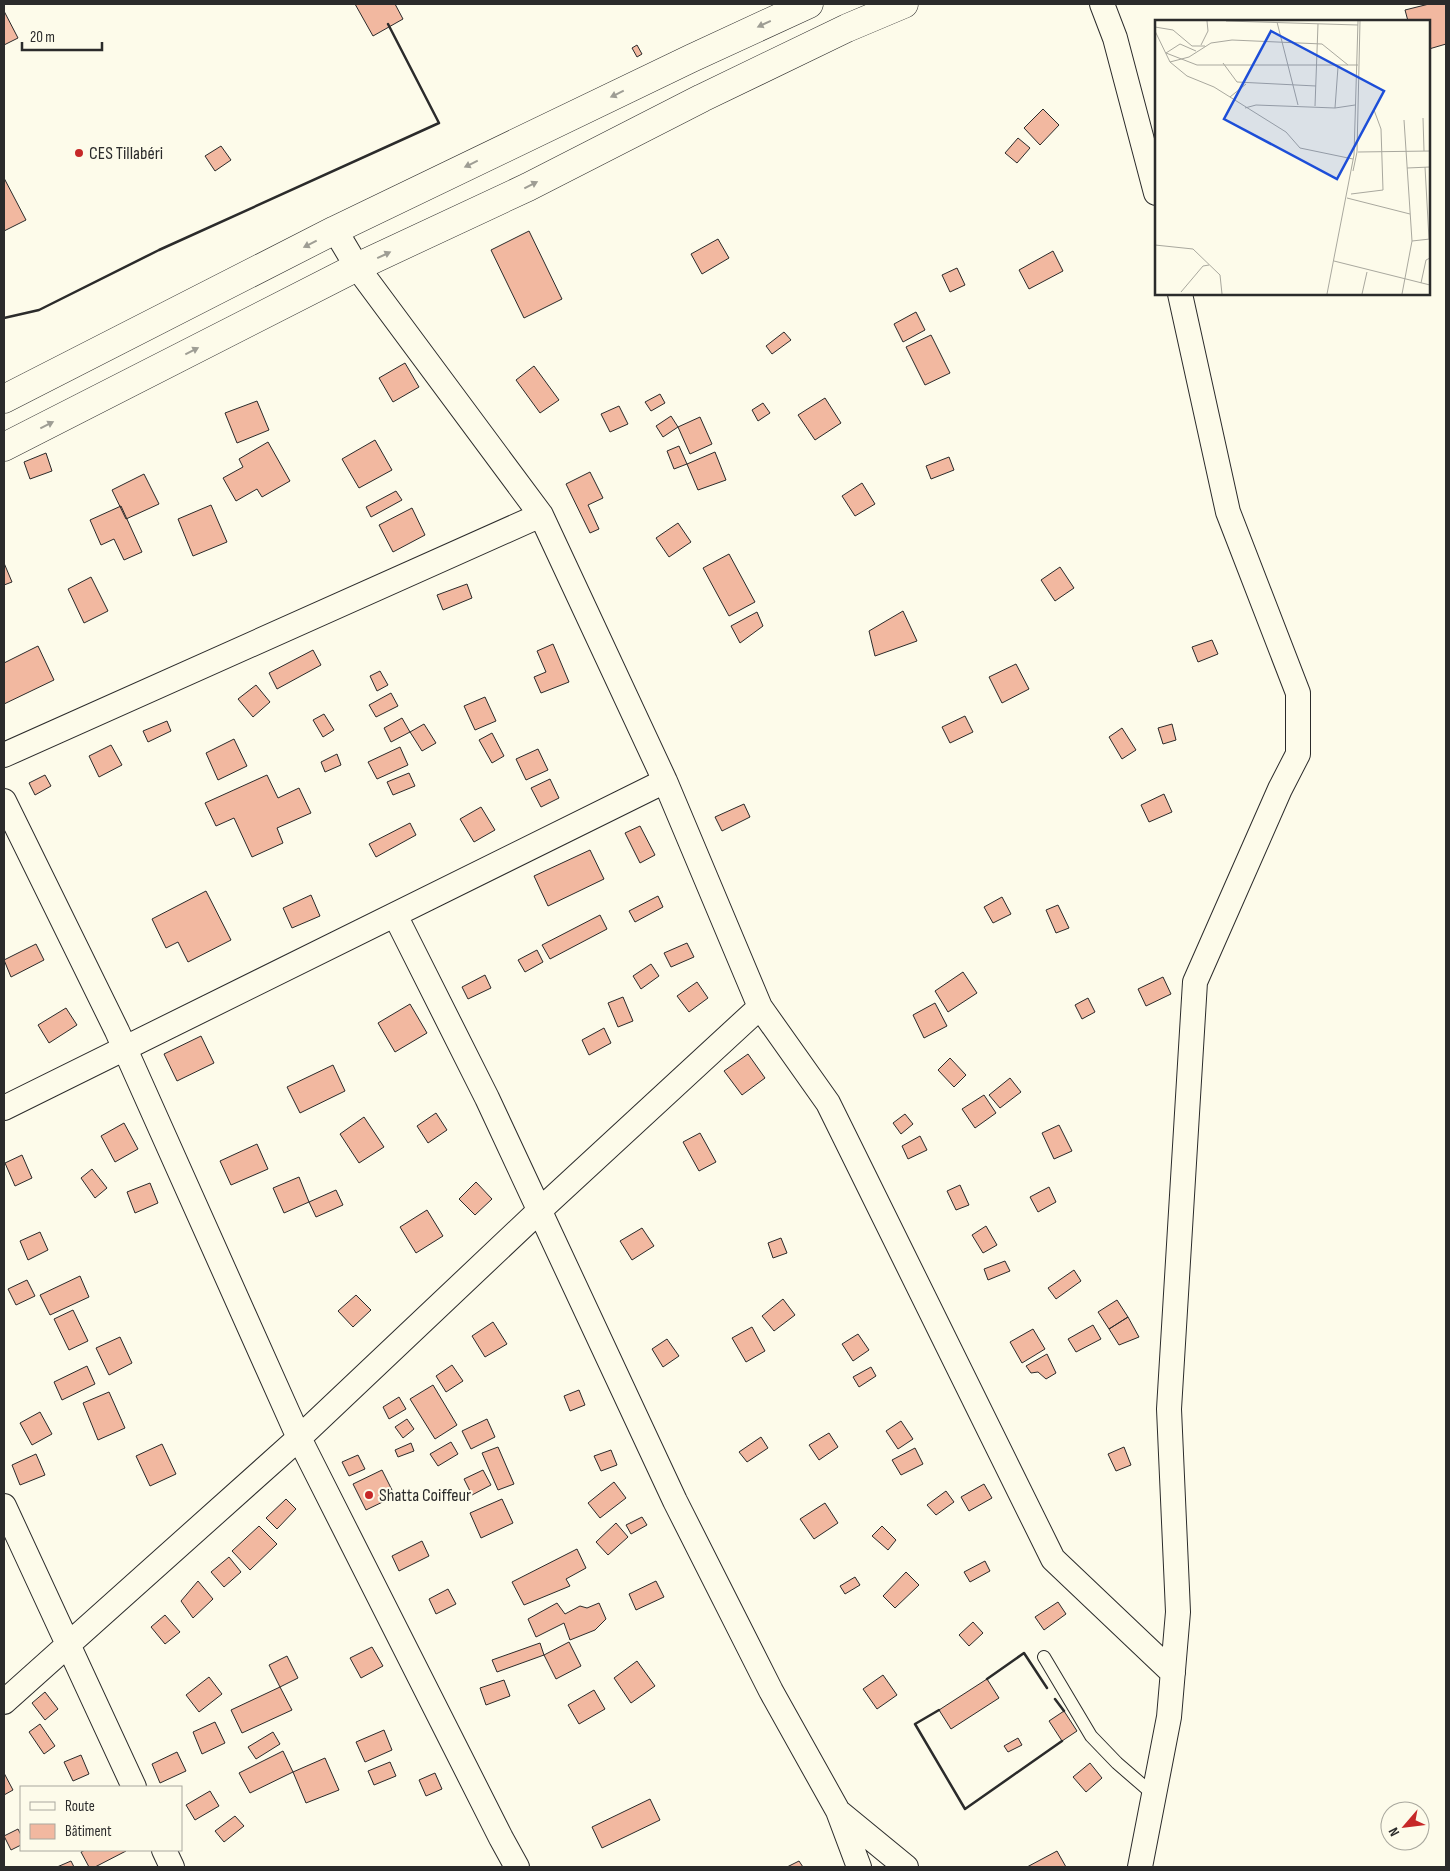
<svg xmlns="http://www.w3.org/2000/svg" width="1450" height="1871" viewBox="0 0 1450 1871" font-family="'Sofia Sans Condensed',sans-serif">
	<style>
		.building { fill: #f2b8a0; stroke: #2b2b2b }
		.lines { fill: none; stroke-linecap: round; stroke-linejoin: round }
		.service-casing { stroke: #2b2b2b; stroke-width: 14 }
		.minor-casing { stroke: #2b2b2b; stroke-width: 26 }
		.primary-casing { stroke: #2b2b2b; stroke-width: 29 }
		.service { stroke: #fdfbea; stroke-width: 12 }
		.minor { stroke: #fdfbea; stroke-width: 24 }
		.primary { stroke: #fdfbea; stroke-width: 28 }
		.wall { stroke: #2b2b2b; stroke-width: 2.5 }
		.oneway { fill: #9e9d94 }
		.poi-dot { fill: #c62828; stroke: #fdfbea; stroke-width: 2 }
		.labels { text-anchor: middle; stroke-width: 4; stroke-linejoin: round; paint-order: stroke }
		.poi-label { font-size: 18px; fill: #2b2b2b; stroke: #fdfbea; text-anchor: start }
		.inset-road { fill: none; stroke: #a9a89e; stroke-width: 1 }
		.view { fill: #1d4ed8; fill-opacity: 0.15; stroke: #1d4ed8; stroke-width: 2.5 }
		.inset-edge { fill: none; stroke: #2b2b2b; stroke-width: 2.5 }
	</style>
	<rect width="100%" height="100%" fill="#fdfbea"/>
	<path class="building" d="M355,4H395L403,19L373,36Z
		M1429,4H1446V44L1429,49V21H1408L1405,10Z
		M4,11L18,38L4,45Z
		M637,45L642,54L637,57L632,48Z
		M1043,109L1059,125L1040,145L1024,128Z
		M1018,138L1030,148L1017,163L1005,153Z
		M221,146L231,160L215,171L205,156Z
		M4,178L26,220L4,231Z
		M529,231L562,299L524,318L491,250Z
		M718,239L729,258L702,274L691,254Z
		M1053,251L1063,271L1029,289L1019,270Z
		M957,268L965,285L950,292L942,275Z
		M916,312L925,330L903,342L894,324Z
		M784,332L791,340L772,354L766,346Z
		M931,335L950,373L925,385L906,347Z
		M405,363L419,387L393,402L379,378Z
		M534,366L559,400L540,413L516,380Z
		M660,394L665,403L651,411L645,402Z
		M825,398L841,423L815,440L798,415Z
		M257,401L269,430L237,443L225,413Z
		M763,403L770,413L758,421L752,410Z
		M619,406L628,424L610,432L601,414Z
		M671,416L678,427L663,437L656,426Z
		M700,417L712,444L690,454L678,427Z
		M375,440L392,470L359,488L342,459Z
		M268,442L290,481L262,497L257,489L236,501L223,478L243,467L239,459Z
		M679,446L687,464L674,469L667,451Z
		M715,452L726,480L698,490L687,464Z
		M46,453L52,471L30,479L24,462Z
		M949,457L954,470L931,479L926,466Z
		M590,472L603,498L588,505L599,529L590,533L566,484Z
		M144,474L159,504L126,519L112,490Z
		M862,483L875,504L855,516L842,496Z
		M396,491L402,500L371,517L366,507Z
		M211,505L227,542L193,556L178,519Z
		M121,506L142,552L124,560L114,539L101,545L90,520Z
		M412,508L425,535L393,552L379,525Z
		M678,523L691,542L669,557L656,538Z
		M729,554L755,602L729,616L703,568Z
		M4,563L12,582L4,585Z
		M1060,567L1074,588L1055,601L1041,580Z
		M91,577L108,611L84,623L68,589Z
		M467,584L472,598L443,610L437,595Z
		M903,611L917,641L875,656L869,631Z
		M757,612L763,626L740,643L731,626Z
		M1212,640L1218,654L1198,662L1192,647Z
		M553,644L569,682L541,693L534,677L546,672L537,651Z
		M38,646L54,680L4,704V663Z
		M313,650L321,665L277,689L269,673Z
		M1016,664L1029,689L1002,703L989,677Z
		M380,671L388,685L377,691L370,676Z
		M256,685L270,702L253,717L238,699Z
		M391,693L398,706L376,717L369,705Z
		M485,697L496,721L475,730L464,706Z
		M324,714L334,730L323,737L313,720Z
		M965,716L973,732L950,743L942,727Z
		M402,718L410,732L391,742L384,728Z
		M167,721L171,731L148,742L143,731Z
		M424,724L436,743L422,751L410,732Z
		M1172,724L1176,740L1163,744L1158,728Z
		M1122,728L1136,750L1122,759L1109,737Z
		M492,733L504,756L492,763L479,740Z
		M234,739L247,766L218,780L206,753Z
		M111,745L122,765L99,777L89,756Z
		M400,747L408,765L377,779L368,762Z
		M538,749L548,770L526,780L516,759Z
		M337,754L341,765L325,772L321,762Z
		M409,773L415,786L393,795L387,782Z
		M45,775L51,786L35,795L29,783Z
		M267,775L278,798L299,788L311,813L277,828L283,843L252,857L234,818L216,826L205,803Z
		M550,779L559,798L541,807L531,788Z
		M1164,794L1172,812L1149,822L1141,805Z
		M744,804L750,817L722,831L715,817Z
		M481,807L495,830L474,842L460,819Z
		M410,823L416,835L376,857L369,844Z
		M640,826L655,855L640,863L625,833Z
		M590,850L604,879L548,906L534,876Z
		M206,891L231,940L188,962L178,942L166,948L152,919Z
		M311,895L320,916L292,928L283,908Z
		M658,896L663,907L635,922L629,911Z
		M1002,897L1011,914L993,923L984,907Z
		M1058,905L1069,928L1056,933L1046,910Z
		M600,915L607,929L550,959L542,945Z
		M687,943L694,957L671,967L664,953Z
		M36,944L44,960L11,977L4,960Z
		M537,950L543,962L525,972L518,960Z
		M651,964L659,976L641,989L633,976Z
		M963,972L977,993L948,1012L935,991Z
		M485,975L491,988L468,999L462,987Z
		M1163,977L1171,994L1146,1006L1138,989Z
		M697,982L708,998L689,1012L677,996Z
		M623,997L633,1021L618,1027L608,1003Z
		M1088,998L1095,1012L1082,1019L1075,1005Z
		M935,1003L947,1026L924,1038L913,1015Z
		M410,1004L427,1033L395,1052L378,1023Z
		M66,1008L77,1025L49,1043L38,1025Z
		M604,1028L611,1043L589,1055L582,1040Z
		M201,1036L214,1063L177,1081L164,1054Z
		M748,1054L765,1078L742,1095L724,1071Z
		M950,1058L966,1075L954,1087L938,1070Z
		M333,1065L345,1091L300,1113L287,1087Z
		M1010,1078L1021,1092L1000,1108L989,1095Z
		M984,1095L996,1113L975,1128L962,1109Z
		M436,1113L447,1130L428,1143L417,1126Z
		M905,1114L913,1124L901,1134L893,1123Z
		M364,1117L384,1147L359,1163L340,1134Z
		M124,1123L138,1149L115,1162L101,1136Z
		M1059,1125L1072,1151L1054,1159L1042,1133Z
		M700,1133L716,1162L699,1171L683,1142Z
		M920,1136L927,1150L908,1159L902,1146Z
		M257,1144L268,1169L231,1185L220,1161Z
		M22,1155L32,1178L15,1186L5,1163Z
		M92,1169L107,1188L95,1198L81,1178Z
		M299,1177L309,1202L284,1213L273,1188Z
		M476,1182L492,1199L475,1215L459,1199Z
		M150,1183L158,1203L135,1213L127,1192Z
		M960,1185L969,1205L956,1210L947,1191Z
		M1049,1187L1056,1202L1038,1212L1030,1197Z
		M336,1190L343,1205L316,1217L309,1202Z
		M427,1210L443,1236L416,1253L400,1227Z
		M986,1226L997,1245L983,1253L972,1235Z
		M642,1228L654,1246L632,1260L620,1241Z
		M40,1232L48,1250L28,1260L20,1241Z
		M781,1238L787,1253L773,1258L768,1243Z
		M1005,1261L1010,1271L988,1280L984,1269Z
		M1074,1270L1081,1281L1056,1299L1048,1288Z
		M80,1276L89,1297L50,1315L40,1295Z
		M27,1280L35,1296L16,1305L8,1289Z
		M356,1295L371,1310L353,1327L338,1311Z
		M783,1299L795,1315L774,1331L762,1316Z
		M1117,1300L1128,1317L1109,1329L1098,1312Z
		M73,1310L88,1341L69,1350L54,1319Z
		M1128,1317L1139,1337L1119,1345L1109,1329Z
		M493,1322L507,1344L485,1357L472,1336Z
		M1093,1325L1101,1339L1076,1352L1068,1339Z
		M752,1327L765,1351L746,1362L732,1338Z
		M1033,1329L1045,1349L1022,1363L1010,1342Z
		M858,1334L869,1350L853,1361L842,1344Z
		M120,1337L132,1363L109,1375L96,1348Z
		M667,1339L679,1356L663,1367L652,1349Z
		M1047,1354L1056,1373L1046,1379L1038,1372L1031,1373L1026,1366Z
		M452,1365L463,1381L446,1392L436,1376Z
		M87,1366L95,1384L62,1400L54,1382Z
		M871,1367L876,1376L859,1387L853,1377Z
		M433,1385L457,1425L435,1439L410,1399Z
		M579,1390L585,1405L570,1411L564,1396Z
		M109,1392L125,1428L98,1440L83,1403Z
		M399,1397L406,1409L389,1419L383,1407Z
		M40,1412L52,1434L32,1445L20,1423Z
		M407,1419L414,1429L403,1438L395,1427Z
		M487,1419L495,1437L471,1449L462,1431Z
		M901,1421L913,1439L898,1449L886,1431Z
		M829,1433L838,1447L819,1460L809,1445Z
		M761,1437L768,1448L747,1462L739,1452Z
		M451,1442L458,1454L438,1466L430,1454Z
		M411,1443L414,1451L398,1457L395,1450Z
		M162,1444L176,1474L150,1486L136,1456Z
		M498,1447L514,1484L498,1490L482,1453Z
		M1124,1447L1131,1465L1116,1471L1108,1454Z
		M915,1448L923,1464L901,1475L892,1460Z
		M611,1450L617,1465L601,1471L594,1456Z
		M36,1454L45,1475L20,1485L12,1465Z
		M358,1455L365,1469L349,1476L342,1462Z
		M382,1470L395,1496L366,1510L353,1484Z
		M483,1470L491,1485L472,1495L464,1479Z
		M614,1482L626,1498L600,1518L588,1503Z
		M984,1484L992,1498L969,1511L961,1497Z
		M946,1491L954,1502L936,1515L927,1505Z
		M286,1499L296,1509L277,1529L266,1518Z
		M502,1499L513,1523L481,1538L470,1513Z
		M825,1503L838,1523L814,1539L800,1519Z
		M642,1517L647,1525L631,1534L626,1525Z
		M616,1523L628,1537L608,1555L596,1542Z
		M259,1526L277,1544L250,1570L232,1551Z
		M882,1526L896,1540L888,1550L872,1536Z
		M422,1541L429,1556L399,1571L392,1556Z
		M577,1549L586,1568L566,1579L570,1586L524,1605L512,1582Z
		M229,1557L241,1572L224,1587L211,1572Z
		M985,1561L990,1571L970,1582L964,1572Z
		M906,1572L919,1585L895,1608L883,1596Z
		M855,1577L860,1585L845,1594L840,1586Z
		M198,1581L213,1599L193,1618L181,1601Z
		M656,1581L664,1597L636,1610L629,1594Z
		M448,1589L456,1604L436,1614L429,1599Z
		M1058,1602L1066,1614L1044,1630L1035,1617Z
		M557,1603L565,1614L580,1606L587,1608L599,1603L606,1619L595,1630L570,1640L564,1623L536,1637L528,1619Z
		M165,1615L180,1632L165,1644L151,1627Z
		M973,1622L983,1633L969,1646L959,1635Z
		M569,1642L581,1666L556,1679L544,1655Z
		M540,1643L544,1655L497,1672L492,1660Z
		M372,1647L383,1666L361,1678L350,1658Z
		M287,1656L298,1678L280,1687L269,1665Z
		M637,1661L655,1686L631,1703L614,1678Z
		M883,1675L897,1695L877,1709L863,1689Z
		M209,1677L222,1694L199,1712L186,1695Z
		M987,1679L999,1698L951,1729L939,1710Z
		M504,1680L510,1696L486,1705L480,1688Z
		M280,1687L292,1710L242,1733L231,1710Z
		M594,1690L605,1709L579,1724L568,1705Z
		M45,1692L58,1709L45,1720L32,1703Z
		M1064,1711L1077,1731L1062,1741L1049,1721Z
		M215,1722L225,1743L202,1754L193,1732Z
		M40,1724L55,1746L44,1754L29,1732Z
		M384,1730L392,1750L365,1762L356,1742Z
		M273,1732L280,1744L256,1759L248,1747Z
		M1018,1738L1022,1745L1008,1752L1004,1746Z
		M283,1751L293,1772L250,1793L239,1773Z
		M177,1752L186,1771L160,1783L152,1764Z
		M81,1755L89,1774L73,1781L64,1762Z
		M325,1758L339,1790L306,1803L293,1772Z
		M390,1762L396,1776L374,1785L368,1771Z
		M1090,1763L1102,1778L1086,1792L1073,1777Z
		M4,1773L13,1790L4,1795Z
		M435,1773L442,1789L426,1796L419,1780Z
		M210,1791L219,1806L195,1820L186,1805Z
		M650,1799L660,1820L602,1848L592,1827Z
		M235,1816L244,1826L224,1842L215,1831Z
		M18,1829L21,1835V1845L11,1850L4,1836Z
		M85,1850H125L126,1851L95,1867H89L81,1852Z
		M1057,1851L1066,1867H1027Z
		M71,1861L74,1867H57Z
		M799,1861L803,1867H787Z"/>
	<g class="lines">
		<g class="service-casing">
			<path id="service" d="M1044,1657L1091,1736L1117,1763L1154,1795"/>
		</g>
		<g class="minor-casing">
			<path id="minor" d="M1102,4L1115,38L1156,193
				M335,230L357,267L541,515L665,781L760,1007L828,1103L1053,1559L1173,1673
				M4,755L541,515
				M4,801L117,1031L299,1438L501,1838L517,1867
				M395,915L487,1098L675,1501L771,1691L838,1811L859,1867
				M4,1108L665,781
				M4,1506L134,1787
				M4,1702L299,1438L540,1210L760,1007
				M839,1812L906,1867
				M164,1850L172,1867
				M1140,1867L1169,1717L1178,1612L1169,1409L1195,982L1280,789L1298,754V693L1228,512L1180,294"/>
		</g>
		<g class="primary-casing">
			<path id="primary" d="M4,399L335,230L692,58L809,4
				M4,447L357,267L528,187L702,98L847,28L904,4"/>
		</g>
		<use href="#service" class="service"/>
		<use href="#minor" class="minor"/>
		<use href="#primary" class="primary"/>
		<path class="wall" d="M4,318L39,310L159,250L439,123L388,24
			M987,1679L1024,1653L1047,1688
			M1055,1699L1064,1711
			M939,1710L915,1724L965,1809L1062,1741"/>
	</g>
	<defs><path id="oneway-solid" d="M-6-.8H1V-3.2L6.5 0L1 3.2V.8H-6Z" transform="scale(1.25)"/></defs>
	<g class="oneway">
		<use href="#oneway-solid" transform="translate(764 24) rotate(155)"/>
		<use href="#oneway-solid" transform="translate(617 94) rotate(154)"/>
		<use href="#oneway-solid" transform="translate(471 164) rotate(154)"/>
		<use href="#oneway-solid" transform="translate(531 185) rotate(-27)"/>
		<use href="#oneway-solid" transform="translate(310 244) rotate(153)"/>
		<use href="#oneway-solid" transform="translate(384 255) rotate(-25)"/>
		<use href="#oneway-solid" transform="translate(192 351) rotate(-27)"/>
		<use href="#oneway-solid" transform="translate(47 425) rotate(-27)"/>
	</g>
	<g class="poi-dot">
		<circle cx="79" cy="153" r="5"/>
		<circle cx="369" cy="1495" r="5"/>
	</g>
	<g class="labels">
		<g class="poi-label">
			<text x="89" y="159">CES Tillabéri</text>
			<text x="379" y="1501">Shatta Coiffeur</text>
		</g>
	</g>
	<g transform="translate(1155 20)">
		<rect width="275" height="275" fill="#fdfbea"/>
		<path class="inset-road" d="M71,1L203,5M122,2L143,85M0,7L18,10L37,26H50M0,11L15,42L32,56L59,67L131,112L145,128L198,139M46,25L53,11L52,1M41,31L25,24L11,33L42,45H203M15,42L34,37L56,23L77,20L167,24L193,45M68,43L82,62L161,66M75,77L91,64M160,86L163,4M90,88L101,85L180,88L200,85M180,88L183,47M268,98L269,131M203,132L275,131M270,147L274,219M252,148L275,147M198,151L202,132L205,1M196,174L228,170L226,109L219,90M192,178L255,194M257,221L275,219M0,225L38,229L65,255L67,274M179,241L275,265M266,263L271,240L275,238M26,272L48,246L54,245M172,274L199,135L203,1M207,274L212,252M247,274L257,221L249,100"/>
		<path class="view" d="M116,11L229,71L182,159L69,99Z"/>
		<rect width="275" height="275" class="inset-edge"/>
	</g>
	<rect width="1450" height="1871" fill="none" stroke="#2b2b2b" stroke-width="10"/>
	<rect x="20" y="1786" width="162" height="65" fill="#fdfbea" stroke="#a9a89e"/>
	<rect x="30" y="1802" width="25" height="8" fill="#fdfbea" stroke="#a9a89e"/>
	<text x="65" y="1811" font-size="15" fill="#2b2b2b">Route</text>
	<rect x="30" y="1824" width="25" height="15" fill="#f2b8a0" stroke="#a9a89e"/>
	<text x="65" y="1836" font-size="15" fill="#2b2b2b">Bâtiment</text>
	<g transform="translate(1405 1826) rotate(242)"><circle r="24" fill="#fdfbea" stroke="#a9a89e"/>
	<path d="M0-4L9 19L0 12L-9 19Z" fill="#c62828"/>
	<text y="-8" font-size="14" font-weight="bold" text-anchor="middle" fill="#2b2b2b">N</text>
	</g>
	<path d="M22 42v8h80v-8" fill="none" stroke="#2b2b2b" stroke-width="2.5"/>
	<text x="30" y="42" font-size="15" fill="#2b2b2b" stroke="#fdfbea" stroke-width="4" paint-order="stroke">20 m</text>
</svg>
